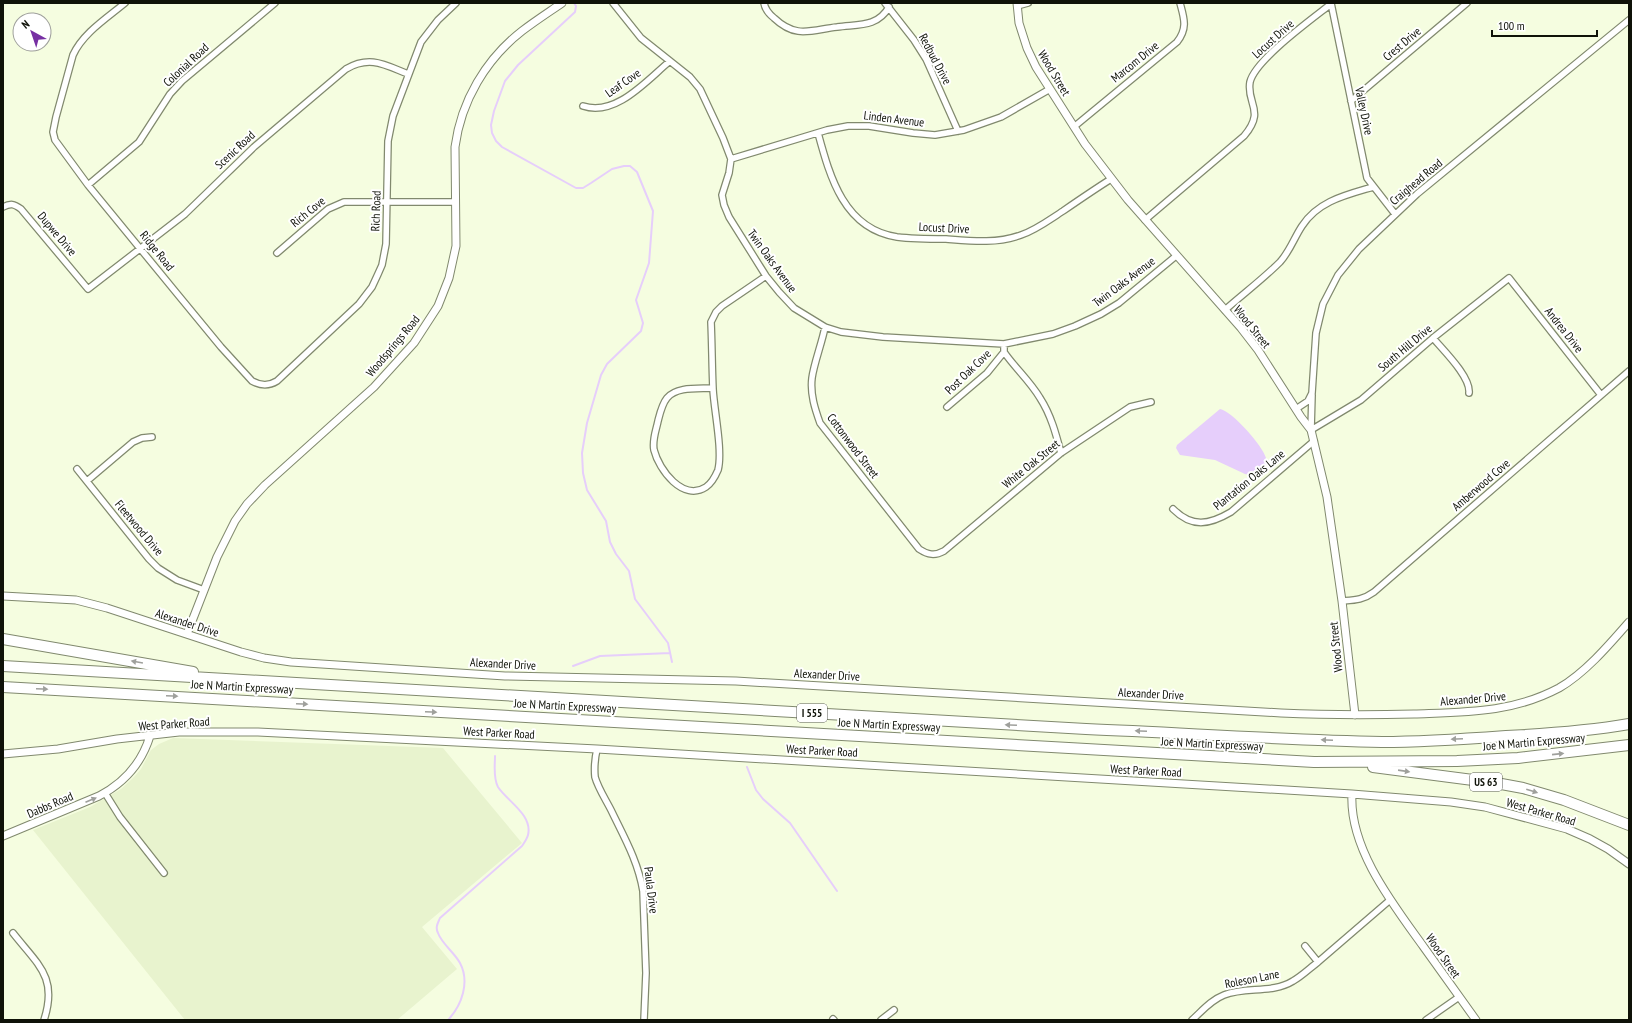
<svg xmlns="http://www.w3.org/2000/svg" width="1632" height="1023" viewBox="0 0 1632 1023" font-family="'PT Sans Narrow',sans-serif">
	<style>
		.built { fill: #e8f3ce }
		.water { fill: #e6cefb }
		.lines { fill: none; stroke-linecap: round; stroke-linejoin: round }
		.stream { stroke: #e6cefb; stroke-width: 2 }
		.minor-casing { stroke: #81896e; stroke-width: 8 }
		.tertiary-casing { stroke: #81896e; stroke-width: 9 }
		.motorway-casing { stroke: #81896e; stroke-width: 12 }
		.minor { stroke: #fff; stroke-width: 5.5 }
		.tertiary { stroke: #fff; stroke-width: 7 }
		.motorway { stroke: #fff; stroke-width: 10 }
		.oneway { fill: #9fa09c }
		.labels { text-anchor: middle; stroke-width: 4; stroke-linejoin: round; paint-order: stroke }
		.shield { fill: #fff; stroke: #575952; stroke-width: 1 }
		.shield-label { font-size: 11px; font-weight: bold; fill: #0f1208 }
		.street-label { font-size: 12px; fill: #0f1208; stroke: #fff }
	</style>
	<rect width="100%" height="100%" fill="#f5fde0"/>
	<path class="built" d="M173,738L443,748L522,843L422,927L457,969L397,1020H185L33,830L90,807L121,789L134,777L141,769L151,750L159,744Z"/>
	<path class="water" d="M1220,409C1232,411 1263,446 1266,458C1267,464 1266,469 1260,472C1255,475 1251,475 1245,474L1215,460L1180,455L1176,448L1177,445Z"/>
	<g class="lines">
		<path class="stream" d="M574,3L576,6L575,12L518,65L505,81L494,111L491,125L492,133L496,141L502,147L576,188H583L591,183L612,169L624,166H630L637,172L653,211L649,263L636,300L643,323L641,331L607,364L601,375L587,423L582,453L583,473L587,490L606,521L610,542L616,554L629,571L635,599L668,643L672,662
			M573,666L600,656L670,653
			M747,767L756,790L763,799L790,823L837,891
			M448,1020C462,1005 470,982 460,963C454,952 442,944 438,933C435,927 438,923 440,918L522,846C524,843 527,839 528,835C533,815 507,801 498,787C493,778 495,765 495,756"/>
		<g class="minor-casing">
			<path id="minor" d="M125,3C107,18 83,33 73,55L56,117L53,132L55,140L88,185L179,296L221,347L252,381C261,386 269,386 277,381L359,304L372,287L378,274L382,265L386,244L388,141L393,116L421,42L438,20L456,3
				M613,3L641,38L690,77L700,89L723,138L731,159L729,173L722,195L724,205L729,217L766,276L779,292L794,308L825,327L841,332L883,337L1004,344L1053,334L1075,326L1101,314L1119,303L1176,256
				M764,3C765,9 769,14 774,18C796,39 811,30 837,27C857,24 877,28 889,7
				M885,3L914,40L926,59L958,131
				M1331,3L1367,178L1395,214
				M1017,6L1028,3
				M1351,101L1467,3
				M583,106C616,117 647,80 670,61
				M1075,126L1177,42C1188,28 1184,18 1180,3
				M818,133C830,177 844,229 897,237C913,239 930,239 946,239C971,241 996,244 1021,235C1036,230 1049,220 1063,211C1079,200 1095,189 1111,179
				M731,159L827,130L848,126H869L913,133L935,135L964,130L1001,117L1050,89
				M88,185L139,142L170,94L182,81L275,3
				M3,207C11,203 14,204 21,209L88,289L185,214L254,147L346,69C370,55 385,65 408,74
				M1145,220L1244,136C1266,110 1246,104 1250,82C1255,60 1312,19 1331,4
				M277,253L328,209L344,202H455
				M1225,310C1243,294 1263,279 1280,262C1290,251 1294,238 1302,226C1318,201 1346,195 1373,187
				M825,327C822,343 814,363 812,378C810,394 815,409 820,423L919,549C928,555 935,556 944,551L1061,453L1130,407L1151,402
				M1433,338C1443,350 1471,377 1469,393
				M1004,344V352C1015,368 1030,381 1040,398C1051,415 1056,434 1061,453
				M713,388C699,389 677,386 667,398C662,404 660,413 658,421C656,431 652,440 654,450C659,470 683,502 706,487C712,483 715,477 718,470C723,451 714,410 713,389C712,366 712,344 711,322L716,312L722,306L766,276
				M947,407L987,373L1004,352
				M1296,409L1308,401L1312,393L1316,333L1323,304L1338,275L1359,249L1417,194L1629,20
				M1311,430L1361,400L1433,338L1509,278L1601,395
				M1311,430L1312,395
				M77,469L149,559L158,568L177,580L204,590
				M87,481L133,442L142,438L152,437
				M1173,509C1192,528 1209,525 1231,512L1314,441
				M1342,601C1355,600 1363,600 1374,592L1629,371
				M597,749C595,758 594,767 595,777C598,788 606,800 611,810C624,837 638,861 643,891L646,973L644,1020
				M105,793L120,817L164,873
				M13,933C38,965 58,977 44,1020
				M1305,946L1318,962L1390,900
				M833,1019L834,1020
				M881,1020L894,1010
				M1192,1020C1202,1011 1211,1000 1224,995C1246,986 1272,994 1293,981C1302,976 1310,968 1318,962
				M1426,1020L1459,997"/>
		</g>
		<g class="tertiary-casing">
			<path id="tertiary" d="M1017,3L1019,23L1027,48L1036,67L1085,144L1128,200L1241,328L1258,350L1301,417L1311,430L1327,497L1342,601L1355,715
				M3,596L76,600L107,608L241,652L264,658L291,662L505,676L736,681L1281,713C1326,715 1370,715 1414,714C1466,712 1512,713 1559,688C1585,673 1609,645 1629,622
				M187,634L217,557L235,521L247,504L265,485L374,387L414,343L438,306L449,278L456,246L455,147C461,101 486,59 522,31C535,21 549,12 562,3
				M3,754L58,749L117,739L179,732H258L597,749L1352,794L1451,802L1485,807L1567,829L1590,839L1608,849L1629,864
				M1352,794C1349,848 1392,903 1423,946C1440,970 1458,995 1476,1020
				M3,836L99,796C124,783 142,762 150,736"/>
		</g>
		<g class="motorway-casing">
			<path id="motorway" d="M3,639L193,672
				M3,666L1086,729C1185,733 1283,740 1382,742C1423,742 1465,739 1506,736C1547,734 1589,731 1629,724
				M3,687L1314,762L1457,761L1518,758L1629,745
				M1373,767L1496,783L1523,788L1564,800L1629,825"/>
		</g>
		<use href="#minor" class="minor"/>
		<use href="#tertiary" class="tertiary"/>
		<use href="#motorway" class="motorway"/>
	</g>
	<defs><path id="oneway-solid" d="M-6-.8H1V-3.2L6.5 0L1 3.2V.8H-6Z"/></defs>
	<g class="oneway">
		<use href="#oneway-solid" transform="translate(137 662) rotate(-170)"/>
		<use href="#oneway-solid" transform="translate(42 689) rotate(3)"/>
		<use href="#oneway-solid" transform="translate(172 696) rotate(3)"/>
		<use href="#oneway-solid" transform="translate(302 704) rotate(3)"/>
		<use href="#oneway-solid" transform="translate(431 712) rotate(3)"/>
		<use href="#oneway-solid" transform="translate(1011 725) rotate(-177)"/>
		<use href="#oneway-solid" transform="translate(1141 731) rotate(-178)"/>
		<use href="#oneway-solid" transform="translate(1457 739) rotate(178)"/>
		<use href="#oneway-solid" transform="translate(1327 740) rotate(-178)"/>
		<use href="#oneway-solid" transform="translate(1558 754) rotate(-6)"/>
		<use href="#oneway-solid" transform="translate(1404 771) rotate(8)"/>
		<use href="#oneway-solid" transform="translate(1532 791) rotate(17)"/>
		<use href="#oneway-solid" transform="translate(91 800) rotate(-23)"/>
	</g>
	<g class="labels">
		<g class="shield">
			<rect x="797" y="704" width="30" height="18" rx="3"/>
			<rect x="1470" y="773" width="32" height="18" rx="3"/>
		</g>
		<g class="shield-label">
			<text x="812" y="717">I 555</text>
			<text x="1486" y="786">US 63</text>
		</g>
		<g class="street-label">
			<text transform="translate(1273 39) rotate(-42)" y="4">Locust Drive</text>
			<text transform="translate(1402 44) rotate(-40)" y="4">Crest Drive</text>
			<text transform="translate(935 59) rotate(62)" y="4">Redbud Drive</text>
			<text transform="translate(1135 62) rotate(-39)" y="4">Marcom Drive</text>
			<text transform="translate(186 65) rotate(-43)" y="4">Colonial Road</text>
			<text transform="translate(1054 73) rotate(59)" y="4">Wood Street</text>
			<text transform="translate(623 83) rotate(-35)" y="4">Leaf Cove</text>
			<text transform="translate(1364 111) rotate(78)" y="4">Valley Drive</text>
			<text transform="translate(894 119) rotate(7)" y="4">Linden Avenue</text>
			<text transform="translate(235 150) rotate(-43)" y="4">Scenic Road</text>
			<text transform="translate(1416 182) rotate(-40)" y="4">Craighead Road</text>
			<text transform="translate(376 211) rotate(-88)" y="4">Rich Road</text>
			<text transform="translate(308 212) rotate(-39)" y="4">Rich Cove</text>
			<text transform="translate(944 228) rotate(3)" y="4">Locust Drive</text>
			<text transform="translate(57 234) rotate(50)" y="4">Dupwe Drive</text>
			<text transform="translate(157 251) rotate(51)" y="4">Ridge Road</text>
			<text transform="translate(772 261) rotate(54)" y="4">Twin Oaks Avenue</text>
			<text transform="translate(1124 282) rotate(-37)" y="4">Twin Oaks Avenue</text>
			<text transform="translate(1252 327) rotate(51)" y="4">Wood Street</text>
			<text transform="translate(1564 330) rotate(52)" y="4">Andrea Drive</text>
			<text transform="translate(393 346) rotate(-50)" y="4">Woodsprings Road</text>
			<text transform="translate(1405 348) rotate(-40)" y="4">South Hill Drive</text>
			<text transform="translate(968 372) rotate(-44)" y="4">Post Oak Cove</text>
			<text transform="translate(853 446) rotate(53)" y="4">Cottonwood Street</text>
			<text transform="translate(1031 464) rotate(-39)" y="4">White Oak Street</text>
			<text transform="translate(1249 480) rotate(-39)" y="4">Plantation Oaks Lane</text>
			<text transform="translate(1481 485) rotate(-41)" y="4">Amberwood Cove</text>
			<text transform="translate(139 528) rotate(50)" y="4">Fleetwood Drive</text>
			<text transform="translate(187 623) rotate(18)" y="4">Alexander Drive</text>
			<text transform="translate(1336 647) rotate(-96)" y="4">Wood Street</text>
			<text transform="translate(503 664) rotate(3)" y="4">Alexander Drive</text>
			<text transform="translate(827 675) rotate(3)" y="4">Alexander Drive</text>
			<text transform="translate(242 687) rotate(3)" y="4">Joe N Martin Expressway</text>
			<text transform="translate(1151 694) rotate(3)" y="4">Alexander Drive</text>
			<text transform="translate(1473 699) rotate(-5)" y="4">Alexander Drive</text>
			<text transform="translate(565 706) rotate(3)" y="4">Joe N Martin Expressway</text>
			<text transform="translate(174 724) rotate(-4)" y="4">West Parker Road</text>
			<text transform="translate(889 725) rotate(3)" y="4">Joe N Martin Expressway</text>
			<text transform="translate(499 733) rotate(3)" y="4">West Parker Road</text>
			<text transform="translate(1534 742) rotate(-5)" y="4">Joe N Martin Expressway</text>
			<text transform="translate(1212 744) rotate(3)" y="4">Joe N Martin Expressway</text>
			<text transform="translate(822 751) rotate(3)" y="4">West Parker Road</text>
			<text transform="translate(1146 771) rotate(3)" y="4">West Parker Road</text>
			<text transform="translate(50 805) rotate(-23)" y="4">Dabbs Road</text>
			<text transform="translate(1541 812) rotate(16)" y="4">West Parker Road</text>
			<text transform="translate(651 890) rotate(83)" y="4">Paula Drive</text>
			<text transform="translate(1443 956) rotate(55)" y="4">Wood Street</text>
			<text transform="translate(1252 979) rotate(-11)" y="4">Roleson Lane</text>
		</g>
	</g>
	<rect width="1632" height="1023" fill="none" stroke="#0f1208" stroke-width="8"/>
	<g transform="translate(32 32) rotate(320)"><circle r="19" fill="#ffffff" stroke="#9fa09c"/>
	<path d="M0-3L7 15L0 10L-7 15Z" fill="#7730a3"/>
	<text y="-6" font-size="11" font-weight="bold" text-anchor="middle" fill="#0f1208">N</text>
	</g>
	<path d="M1492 30v6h105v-6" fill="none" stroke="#0f1208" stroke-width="2"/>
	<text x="1498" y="30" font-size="12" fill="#0f1208" stroke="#ffffff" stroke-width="3" paint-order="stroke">100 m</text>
</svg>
